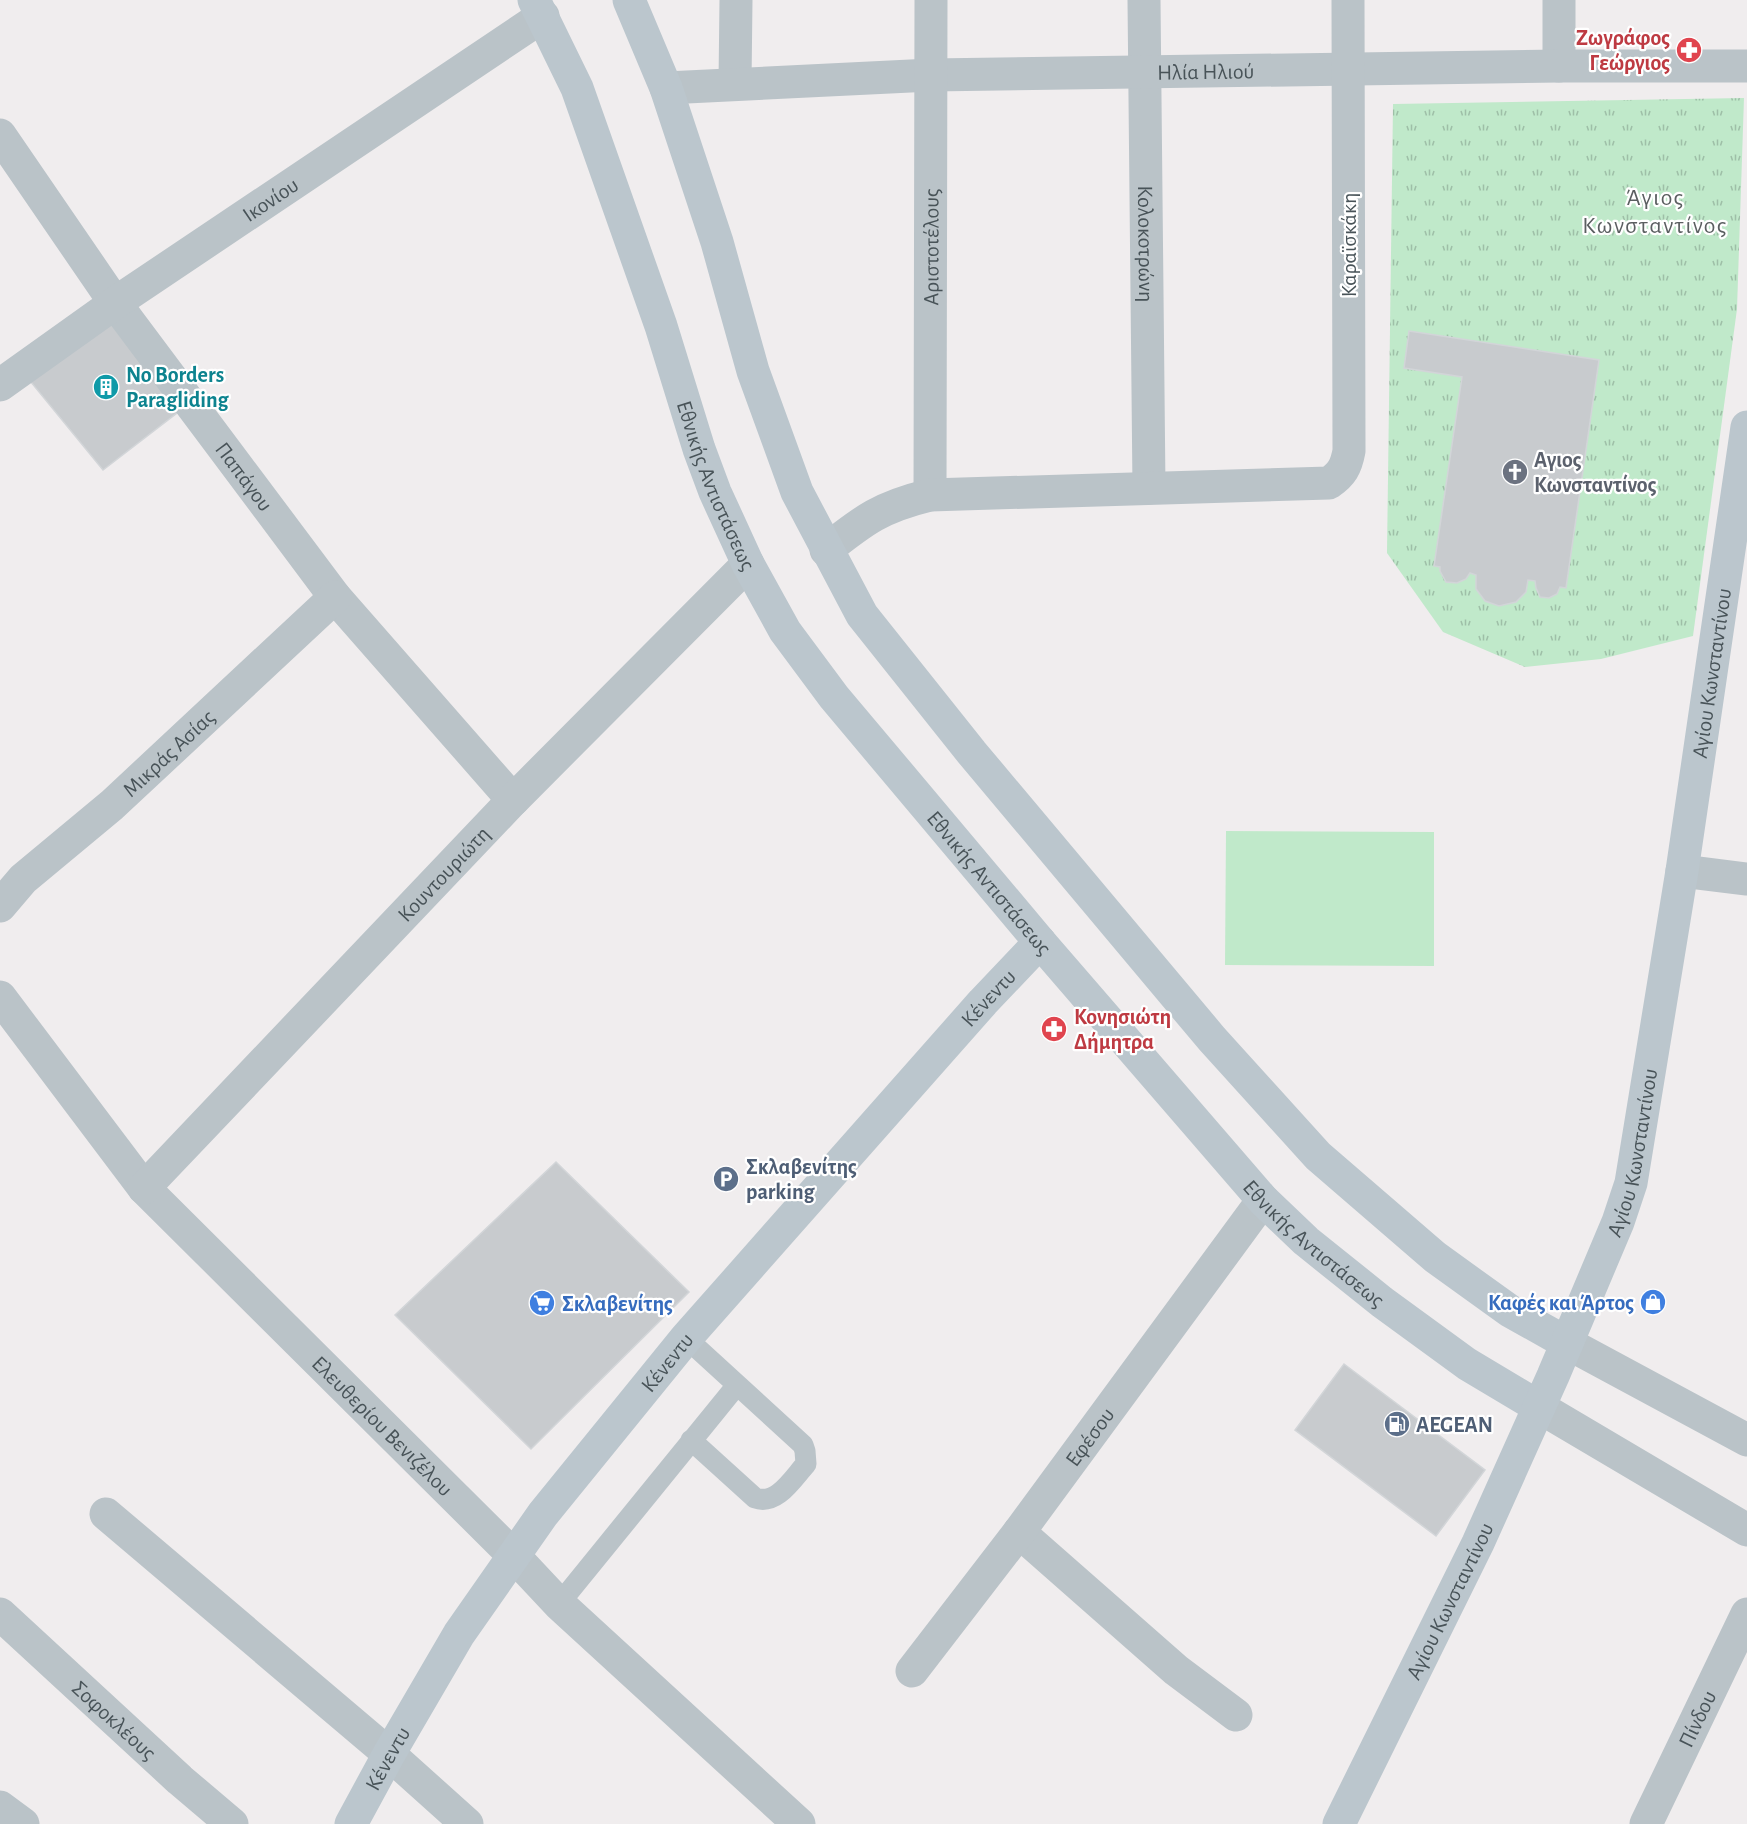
<svg xmlns="http://www.w3.org/2000/svg" width="1747" height="1824" viewBox="0 0 1747 1824" font-family="'Alegreya Sans',sans-serif">
	<style>
		.park { fill: url(#park-tufts) }
		.pitch { fill: #c0e9ca }
		.building { fill: #c8cbce; stroke: #d2d5d8; stroke-width: 1.5 }
		.lines { fill: none; stroke-linecap: round; stroke-linejoin: round }
		.lane { stroke: #bac3c8; stroke-width: 21 }
		.street { stroke: #bac3c8; stroke-width: 33 }
		.secondary { stroke: #bbc6cd; stroke-width: 33 }
		.labels { text-anchor: middle; stroke-width: 4.5; stroke-linejoin: round; paint-order: stroke }
		.health-label { font-size: 22px; font-weight: bold; fill: #be3a42; stroke: #fff; text-anchor: end }
		.street-label { font-size: 22px; fill: #485358; stroke: #fff }
		.culture-label { font-size: 22px; font-weight: bold; fill: #0d838f; stroke: #fff; text-anchor: start }
		.worship-label { font-size: 22px; font-weight: bold; fill: #5b616d; stroke: #fff; text-anchor: start }
		.service-label { font-size: 22px; font-weight: bold; fill: #4e5e75; stroke: #fff; text-anchor: start }
		.shop-label { font-size: 22px; font-weight: bold; fill: #366cbe; stroke: #fff; text-anchor: end }
		.neighbourhood-label { font-size: 24px; letter-spacing: 1.5px; fill: #5b5f61; stroke: #fff }
	</style>
	<defs>
		<pattern id="park-tufts" width="24" height="20" patternUnits="userSpaceOnUse" patternTransform="scale(1.5)"><rect width="24" height="20" fill="#c0e9ca"/><path d="M3 7l-1-3M5 7V3M7 7l1-3M15 17l-1-3M17 17v-4M19 17l1-3" fill="none" stroke="#9ebfa7"/></pattern>
	</defs>
	<rect width="100%" height="100%" fill="#f0edee"/>
	<path class="park" d="M1744,98L1737,309L1693,636L1601,659L1525,667L1443,632L1387,553L1393,104Z"/>
	<path class="pitch" d="M1226,831L1434,832V966L1225,965Z"/>
	<path class="building" d="M115,303L190,403L103,470L21,370Z
		M1409,331L1599,360L1566,588L1560,587L1557,594L1549,598L1540,597L1536,588L1535,581L1528,580L1526,592L1516,602L1499,606L1485,601L1476,589V575L1470,573L1466,579L1457,583L1446,582L1440,571V567L1434,566L1462,377L1404,368Z
		M556,1162L689,1292L531,1449L395,1315Z
		M1344,1364L1485,1470L1436,1536L1295,1430Z"/>
	<g class="lines">
		<path class="lane" d="M686,1338L803,1445L805,1451L806,1464C793,1478 777,1506 755,1498L691,1440
			M559,1604L737,1385"/>
		<g class="street">
			<path id="s1" d="M1144,0L1149,488"/>
			<path d="M1559,0V66"/>
			<path d="M735,83L736,0"/>
			<path id="s2" d="M666,88L931,75L1559,66H1747"/>
			<path id="s3" d="M0,135L115,303L335,597L513,800"/>
			<path id="s4" d="M0,385L115,303L543,16"/>
			<path id="s5" d="M930,495L931,0"/>
			<path d="M826,550C865,519 881,507 930,495L1329,483C1342,474 1346,467 1349,451L1348,0"/>
			<path d="M1682,871L1747,879"/>
			<path id="s6" d="M0,906L23,879L112,805L335,597"/>
			<path id="s7" d="M0,997L144,1188L514,1556L559,1604L799,1824"/>
			<path id="s8" d="M144,1188L513,800L748,564"/>
			<path d="M1567,1343L1747,1440"/>
			<path d="M1539,1407L1747,1530"/>
			<path d="M106,1514L389,1754L467,1824"/>
			<path d="M1019,1532L1176,1670L1236,1715"/>
			<path id="s9" d="M0,1614L180,1780L232,1824"/>
			<path id="s10" d="M912,1671L1019,1532L1263,1200"/>
			<path d="M0,1807L23,1824"/>
			<path id="s11" d="M1646,1824L1747,1614"/>
		</g>
		<g class="secondary">
			<path id="s12" d="M534,0L577,88L661,326L699,449L715,492L748,564L785,631L834,697L1040,942L1263,1200L1306,1241L1382,1302L1467,1364L1539,1407"/>
			<path d="M629,0L666,88L717,242L753,371L797,492L862,615L972,753L1212,1039L1318,1156L1435,1257L1510,1311L1567,1343"/>
			<path id="s13" d="M351,1824L389,1754L459,1634L543,1514L686,1338L983,1002L1040,942"/>
			<path id="s14" d="M1339,1824L1478,1543L1553,1376L1618,1222L1631,1183L1682,871L1747,427"/>
		</g>
	</g>
	<defs>
		<g id="pharmacy-disc" transform="scale(1.35)"><circle r="9.5" fill="#e0444e" stroke="#fff"/><path d="M-2-6h4v4h4v4h-4v4h-4v-4h-4v-4h4Z" fill="#fff"/></g>
		<g id="building-disc" transform="scale(1.35)"><circle r="9.5" fill="#0f9aa8" stroke="#fff"/><path d="M-4-6H4V6H1V3H-1V6H-4ZM-2.5-4.3h1.7v1.8h-1.7ZM.8-4.3h1.7v1.8H.8ZM-2.5-1h1.7V.8h-1.7ZM.8-1h1.7V.8H.8Z" fill="#fff"/></g>
		<g id="church-disc" transform="scale(1.35)"><circle r="9.5" fill="#6b7280" stroke="#fff"/><path d="M-1.2-6h2.4v3.5h3.3v2.4h-3.3V6h-2.4V-.1h-3.3v-2.4h3.3Z" fill="#fff"/></g>
		<g id="parking-disc" transform="scale(1.35)"><circle r="9.5" fill="#5c6f8a" stroke="#fff"/><path d="M-3.5-5.5H1a3.5 3.5 0 0 1 0 7H-1V5.5H-3.5ZM-1-3.4V-.6H.8a1.4 1.4 0 0 0 0-2.8Z" fill="#fff"/></g>
		<g id="shop-disc" transform="scale(1.35)"><circle r="9.5" fill="#3f7fe0" stroke="#fff"/><path d="M-5-2.5h2.3a2.7 3.5 0 0 1 5.4 0H5L5.5 6h-11ZM-1.5-2.5h3a1.5 2.3 0 0 0-3 0Z" fill="#fff"/></g>
		<g id="supermarket-disc" transform="scale(1.35)"><circle r="9.5" fill="#3f7fe0" stroke="#fff"/><path d="M-6-5.5h2.5l.6 2H6L4.5 2H-2.5L-4.4-4H-6ZM-1.5 3.2a1.3 1.3 0 1 0 .1 0ZM3 3.2a1.3 1.3 0 1 0 .1 0Z" fill="#fff"/></g>
		<g id="fuel-disc" transform="scale(1.35)"><circle r="9.5" fill="#5c6f8a" stroke="#fff"/><path d="M-5.5-6h7V0h2V4h1.3V-2.5L3-4.5l.8-.8L6-3V5H2.5V1h-1V6h-7ZM-4.2-4.7v3.2H.2V-4.7Z" fill="#fff"/></g>
	</defs>
	<g fill-rule="evenodd">
		<use href="#pharmacy-disc" x="1689" y="50"/>
		<use href="#building-disc" x="106" y="387"/>
		<use href="#church-disc" x="1515" y="472"/>
		<use href="#pharmacy-disc" x="1054" y="1029"/>
		<use href="#parking-disc" x="726" y="1179"/>
		<use href="#shop-disc" x="1653" y="1302"/>
		<use href="#supermarket-disc" x="542" y="1303"/>
		<use href="#fuel-disc" x="1397" y="1424"/>
	</g>
	<g class="labels">
		<g class="health-label">
			<text x="1670" y="45">Ζωγράφος<tspan x="1670" dy="25">Γεώργιος</tspan></text>
			<text x="1074" y="1024" text-anchor="start">Κονησιώτη<tspan x="1074" dy="25">Δήμητρα</tspan></text>
		</g>
		<g class="street-label">
			<text dy="8" stroke="none"><textPath href="#s2" startOffset="540">Ηλία Ηλιού</textPath></text>
			<text dy="8" stroke="none"><textPath href="#s4" startOffset="328">Ικονίου</textPath></text>
			<text dy="8" stroke="none"><textPath href="#s1" startOffset="244">Κολοκοτρώνη</textPath></text>
			<text transform="translate(1348 245) rotate(-90)" y="8">Καραϊσκάκη</text>
			<text dy="8" stroke="none"><textPath href="#s5" startOffset="248">Αριστοτέλους</textPath></text>
			<text dy="8" stroke="none"><textPath href="#s3" startOffset="420">Παπάγου</textPath></text>
			<text dy="8" stroke="none"><textPath href="#s12" startOffset="519">Εθνικής Αντιστάσεως</textPath></text>
			<text dy="8" stroke="none"><textPath href="#s14" startOffset="1221">Αγίου Κωνσταντίνου</textPath></text>
			<text dy="8" stroke="none"><textPath href="#s6" startOffset="228">Μικράς Ασίας</textPath></text>
			<text dy="8" stroke="none"><textPath href="#s8" startOffset="434">Κουντουριώτη</textPath></text>
			<text dy="8" stroke="none"><textPath href="#s12" startOffset="1005">Εθνικής Αντιστάσεως</textPath></text>
			<text dy="8" stroke="none"><textPath href="#s13" startOffset="1047">Κένεντυ</textPath></text>
			<text dy="8" stroke="none"><textPath href="#s14" startOffset="735">Αγίου Κωνσταντίνου</textPath></text>
			<text dy="8" stroke="none"><textPath href="#s12" startOffset="1491">Εθνικής Αντιστάσεως</textPath></text>
			<text dy="8" stroke="none"><textPath href="#s13" startOffset="561">Κένεντυ</textPath></text>
			<text dy="8" stroke="none"><textPath href="#s7" startOffset="576">Ελευθερίου Βενιζέλου</textPath></text>
			<text dy="8" stroke="none"><textPath href="#s10" startOffset="294">Εφέσου</textPath></text>
			<text dy="8" stroke="none"><textPath href="#s14" startOffset="249">Αγίου Κωνσταντίνου</textPath></text>
			<text dy="8" stroke="none"><textPath href="#s11" startOffset="117">Πίνδου</textPath></text>
			<text dy="8" stroke="none"><textPath href="#s9" startOffset="156">Σοφοκλέους</textPath></text>
			<text dy="8" stroke="none"><textPath href="#s13" startOffset="75">Κένεντυ</textPath></text>
		</g>
		<g class="culture-label">
			<text x="126" y="382">No Borders<tspan x="126" dy="25">Paragliding</tspan></text>
		</g>
		<g class="worship-label">
			<text x="1534" y="467">Αγιος<tspan x="1534" dy="25">Κωνσταντίνος</tspan></text>
		</g>
		<g class="service-label">
			<text x="746" y="1174">Σκλαβενίτης<tspan x="746" dy="25">parking</tspan></text>
			<text x="1416" y="1432">AEGEAN</text>
		</g>
		<g class="shop-label">
			<text x="1634" y="1310">Καφές και Άρτος</text>
			<text x="562" y="1311" text-anchor="start">Σκλαβενίτης</text>
		</g>
		<g class="neighbourhood-label">
			<text x="1655" y="205">Άγιος<tspan x="1655" dy="28">Κωνσταντίνος</tspan></text>
		</g>
	</g>
</svg>
